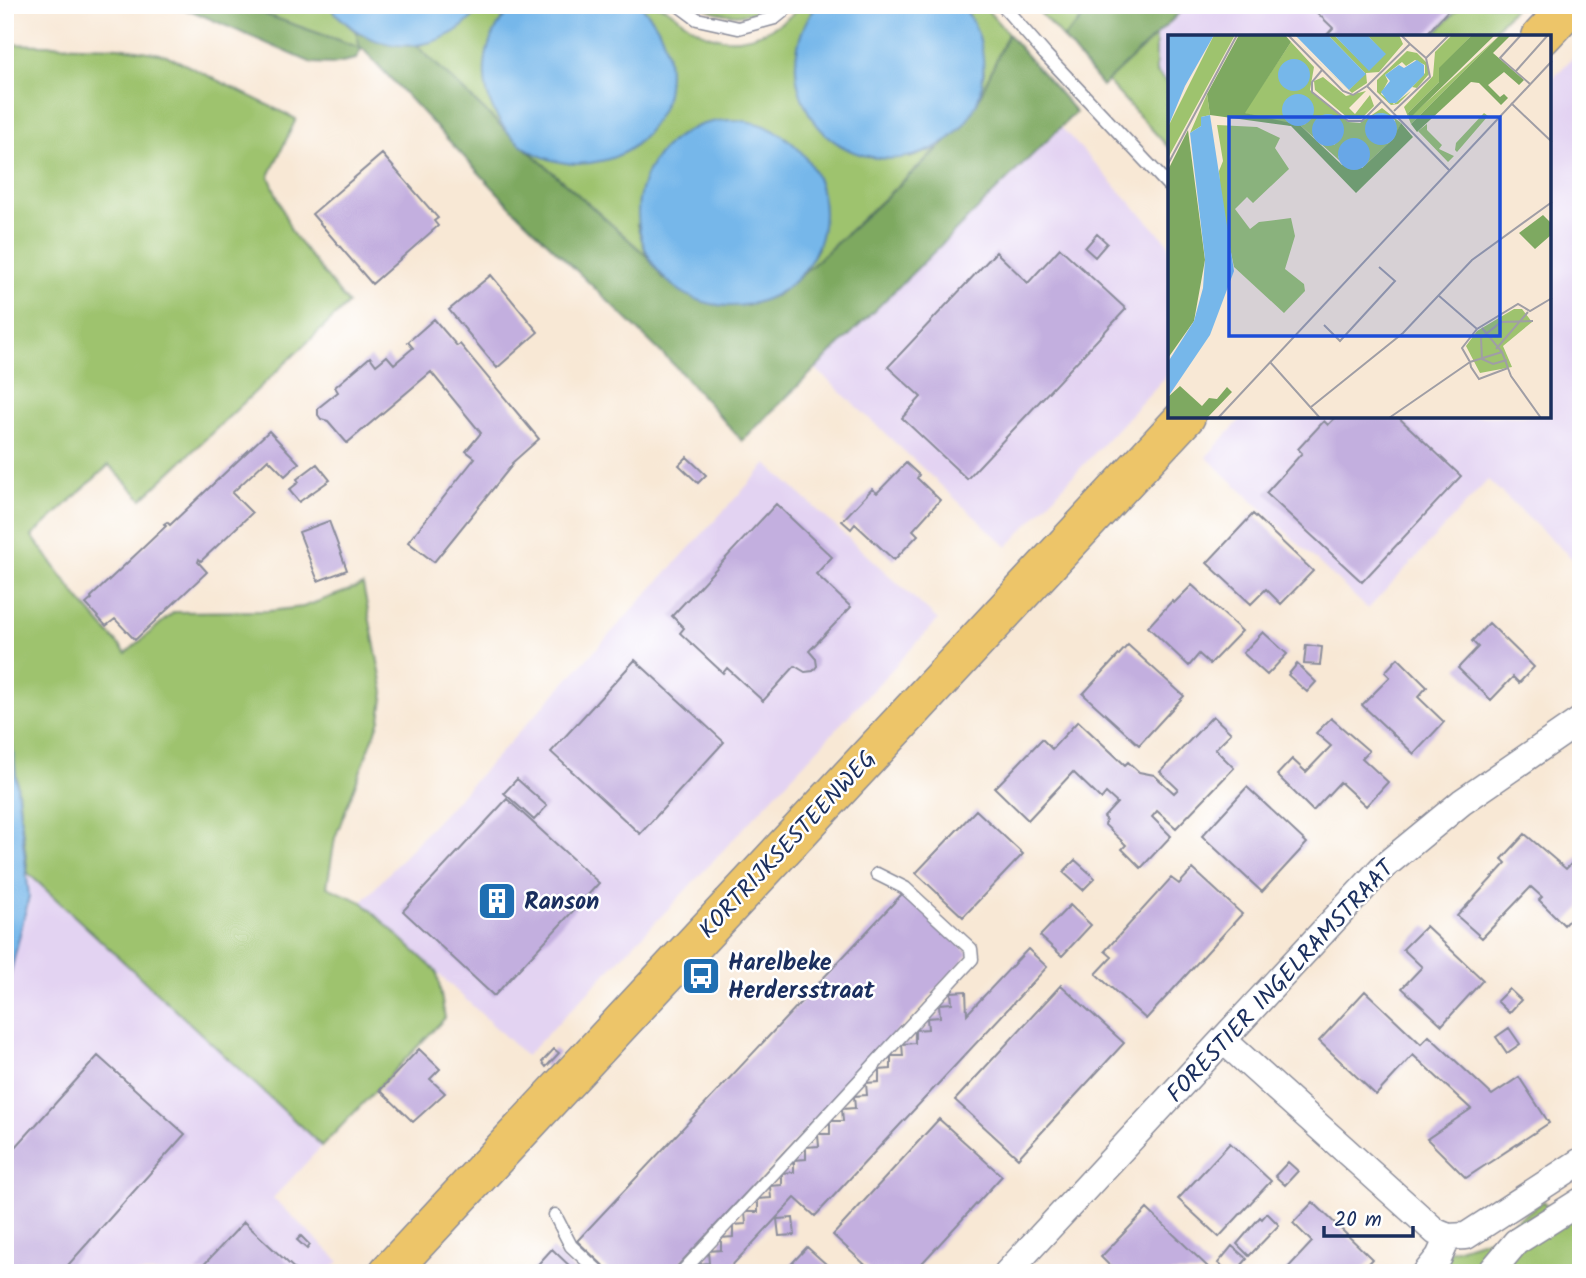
<svg xmlns="http://www.w3.org/2000/svg" width="1586" height="1278" viewBox="0 0 1586 1278" font-family="Kalam,sans-serif">
	<style>
		.built { fill: #e3d3f2 }
		.green { fill: #9ec36e; stroke: #5c7966; stroke-width: 2 }
		.forest { fill: #7ea961; stroke: #4c6c60; stroke-width: 2 }
		.water { fill: #76b7ea; stroke: #4873a4; stroke-width: 2 }
		.building { fill: #c3afdf }
		.lines { fill: none; stroke-linecap: round; stroke-linejoin: round }
		.lane-casing { stroke: #8a8c9a; stroke-width: 15 }
		.street-casing { stroke: #8a8c9a; stroke-width: 29 }
		.primary-casing { stroke: #8a8c9a; stroke-width: 41 }
		.lane { stroke: #fff; stroke-width: 12 }
		.street { stroke: #fff; stroke-width: 26 }
		.primary { stroke: #edc569; stroke-width: 38 }
		.labels { text-anchor: middle; stroke-width: 5; stroke-linejoin: round; paint-order: stroke }
		.street-label { font-size: 24px; fill: #1b2f5e; stroke: #fff }
		.poi-label { font-size: 24px; font-weight: bold; fill: #1b2f5e; stroke: #fff; text-anchor: start }
		.inset-road { fill: none; stroke: #a09ea5; stroke-width: 2 }
		.view { fill: #1d4ed8; fill-opacity: 0.15; stroke: #1d4ed8; stroke-width: 3.5 }
		.inset-edge { fill: none; stroke: #1b2f5e; stroke-width: 3.5 }
	</style>
	<rect width="100%" height="100%" fill="#fff"/>
	<filter id="ink" filterUnits="userSpaceOnUse"><feTurbulence type="fractalNoise" baseFrequency=".0143" numOctaves="2"/><feDisplacementMap in="SourceGraphic" scale="14" xChannelSelector="R" yChannelSelector="G"/><feConvolveMatrix kernelMatrix="1 2 1 2 8 2 1 2 1" color-interpolation-filters="sRGB"/></filter>
	<filter id="wash" filterUnits="userSpaceOnUse"><feTurbulence type="fractalNoise" baseFrequency=".00686" numOctaves="4" result="noise"/><feDisplacementMap in="SourceGraphic" scale="28" xChannelSelector="R" yChannelSelector="G"/><feGaussianBlur stdDeviation="1.57" result="paint"/><feColorMatrix in="noise" values="0 0 0 0 0 0 0 0 0 0 0 0 0 0 0 0 0 1.4 0 .05"/><feComposite in="paint" operator="in"/></filter>
	<g filter="url(#wash)">
		<rect width="100%" height="100%" fill="#f8e8d5"/>
		<path class="built" d="M1188,5H1512L1482,37H1170L1169,148L1107,81Z
			M1581,48V567L1488,480L1368,609L1206,457L1243,417L1549,416V83Z
			M1061,127L1169,244V373L1007,547L816,369Z
			M767,464L938,620L670,907L526,1056L362,902Z
			M28,873L322,1146L273,1198L339,1261L327,1273H5V997L29,896Z"/>
		<path class="green" d="M238,5H329L333,11L356,32L361,48Z
			M482,5H516L501,21L651,17L640,5C673,5 666,10 692,27C731,53 773,34 803,5H818L811,12L910,158L939,147L802,275L818,248L637,225L647,256L506,131L417,46C444,38 466,29 482,5Z
			M700,5H775C752,17 722,19 700,5Z
			M961,5H983L1008,34L978,101L984,72L969,15Z
			M1033,5H1052L1054,8L1056,5H1096L1063,38Z
			M1461,5H1517L1488,37H1432Z
			M1156,36V72L1169,85V148L1107,81Z
			M5,44L119,47L166,55L296,119L269,176L292,233L348,304L142,499L109,465L32,536L79,599L126,653L174,612L269,611L303,607L363,585L384,692L380,720L335,838L327,887L362,902L437,972L445,1018L322,1146L28,873L10,725L5,707Z
			M1581,1190V1273H1439L1449,1251L1490,1238L1544,1201L1549,1210Z"/>
		<path class="forest" d="M138,5H238L360,48L356,32L386,44L417,46L506,131L647,256L663,279L747,306L777,295L802,275L962,127L978,101L1008,34L1076,112L742,441L676,367L513,209L362,48L356,59L332,64L312,63L192,11Z
			M1096,5H1188L1102,86L1063,38Z"/>
		<path class="water" d="M329,5H482C451,52 385,59 344,21C338,16 333,12 329,5Z
			M516,5H640C663,27 672,55 668,87C666,107 656,123 642,138C632,150 616,158 601,161C519,181 453,91 501,21C505,15 512,10 516,5Z
			M818,5H961C975,20 981,38 983,58C992,172 827,200 798,85C792,59 799,25 818,5Z
			M638 213a93 93 0 1 1 186 0a93 93 0 1 1-186 0Z
			M5,707L10,725L29,896L5,997Z"/>
		<g id="blocks">
			<path class="building" d="M1309,5H1453L1424,37H1325L1333,28Z
				M382,154L438,218L434,221L438,226L372,284L312,214Z
				M1097,234L1107,243L1095,257L1085,248Z
				M1060,248L1126,309L967,479L902,418L921,397L888,367L996,252L1028,283Z
				M491,275L538,332L497,368L449,310Z
				M434,319L457,346L460,344L539,439L512,463L513,464L434,562L408,542L475,458L466,451L481,433L431,372L347,443L328,421L321,419L318,415V408L338,392L335,387L370,357L376,365L387,356L394,364L413,348L408,342Z
				M1337,416H1397L1461,476L1362,582L1266,493L1302,453L1298,449L1324,421L1328,425Z
				M269,431L299,463L285,476L268,459L232,493L252,513L201,561L199,559L198,562L207,572L135,640L115,619L106,626L86,604L92,599L91,597L166,526L164,524L167,522L170,525Z
				M687,457L706,475L698,483L679,465Z
				M906,463L919,475L917,478L940,500L913,530L918,535L894,560L855,524L851,529L842,521L872,489L877,493Z
				M317,464L330,480L299,502L289,490L299,482L297,479Z
				M776,504L832,557L816,574L851,607L809,651L816,659L817,666L813,671L805,672L795,666L763,701L727,668L723,673L680,633L684,628L672,616Z
				M1253,514L1313,571L1281,604L1266,589L1251,604L1207,563Z
				M329,521L347,570L318,581L299,532Z
				M1192,585L1242,631L1210,664L1199,654L1189,666L1148,627L1172,601L1174,603Z
				M1489,623L1534,667L1519,683L1513,677L1491,700L1458,668L1478,647L1472,641Z
				M1263,632L1287,654L1267,675L1243,653Z
				M1128,645L1184,696L1139,745L1083,694Z
				M1306,645L1322,647L1320,665L1304,664Z
				M1398,658L1427,687L1418,697L1444,722L1414,754L1362,705L1390,677L1385,672Z
				M635,660L724,742L640,834L551,752Z
				M1297,664L1316,682L1307,692L1288,675Z
				M1213,716L1231,733L1215,749L1234,768L1176,828L1157,811L1152,817L1171,836L1141,868L1122,849L1126,845L1105,825L1106,819L1104,817L1117,803L1106,793L1101,799L1073,772L1028,820L995,788L1042,739L1052,749L1078,721L1125,765L1128,762L1139,772L1154,775L1174,793L1178,789L1160,772Z
				M1331,718L1369,751L1362,758L1388,782L1366,806L1340,782L1313,811L1277,775L1292,759L1306,772L1331,746L1316,733Z
				M517,779L547,806L534,820L504,793Z
				M1247,787L1307,843L1262,892L1202,836Z
				M507,799L599,883L494,996L403,911Z
				M976,810L1023,854L963,917L916,873Z
				M1525,834L1566,869L1581,854V907L1564,925L1539,900L1542,897L1531,887L1482,938L1457,916L1506,863L1502,859Z
				M1075,860L1095,878L1083,890L1063,872Z
				M1193,869L1242,914L1146,1019L1096,974L1112,957L1105,951L1171,878L1179,884Z
				M903,893L969,954L671,1273H611L577,1241Z
				M1070,905L1091,925L1062,956L1040,936Z
				M1426,926L1483,980L1442,1025L1402,988L1422,967L1403,949Z
				M1028,949L1047,967L815,1216L795,1198L725,1273H697V1264L709,1263L708,1251L721,1250V1238L733,1237V1225L746,1224L745,1212H758V1199L771,1198L770,1186L782,1185V1173L794,1172V1160L806,1159V1147L819,1146L818,1134H830V1121H843L842,1109L855,1108L854,1096L867,1095L866,1083L879,1082V1070L891,1069V1056H903L902,1044L915,1043V1030L928,1029L927,1018L940,1017L939,1004L952,1003L951,992L966,991L967,1014Z
				M1061,985L1124,1043L1018,1158L955,1100Z
				M1509,989L1521,1000L1509,1013L1497,1001Z
				M1365,991L1421,1044L1429,1036L1492,1095L1519,1077L1549,1123L1466,1178L1427,1139L1471,1109L1413,1055L1376,1095L1319,1041Z
				M1509,1028L1520,1044L1507,1053L1496,1037Z
				M419,1049L440,1069L430,1079L445,1093L413,1122L380,1090Z
				M554,1049L559,1053L546,1067L542,1062Z
				M98,1056L185,1134L61,1273H5V1159Z
				M939,1119L1002,1176L913,1273H874L833,1235Z
				M1230,1143L1271,1181L1219,1237L1178,1199Z
				M1288,1162L1298,1171L1285,1185L1275,1176Z
				M1313,1202L1372,1259L1359,1273H1283L1312,1242L1293,1223Z
				M1147,1209L1209,1268L1204,1273H1117L1101,1257Z
				M1267,1213L1279,1225L1249,1256L1237,1244L1260,1217L1262,1219Z
				M793,1218L795,1235L779,1236L777,1219Z
				M244,1222L299,1273H196Z
				M301,1236L310,1245L307,1249L297,1240Z
				M1232,1246L1247,1259L1235,1273H1230L1218,1263Z
				M807,1247L836,1273H783Z
				M552,1249L577,1273H530Z"/>
		</g>
	</g>
	<g filter="url(#ink)">
		<use href="#blocks" fill-opacity="0" stroke="#8a8c9a" stroke-width="2"/>
		<g class="lines">
			<g class="lane-casing">
				<path id="lane" d="M678,5L697,19L738,28L775,18L791,5
					M1002,5L1045,54L1170,187
					M555,1215L571,1246L600,1273
					M681,1273L972,959L971,949L905,888L877,874"/>
			</g>
			<g class="street-casing">
				<path id="street" d="M1223,1040L1436,1232L1448,1237
					M1007,1273L1383,867L1462,802L1581,720
					M1426,1273L1439,1257L1448,1237L1466,1236L1581,1161
					M1490,1273L1516,1242L1581,1201"/>
			</g>
			<g class="primary-casing">
				<path id="primary" d="M1541,37L1571,5
					M388,1273L1186,416"/>
			</g>
			<use href="#lane" class="lane"/>
			<use href="#street" class="street"/>
			<use href="#primary" class="primary"/>
		</g>
	</g>
	<defs>
		<g id="building-square" transform="scale(2.0125)"><rect x="-9" y="-9" width="18" height="18" rx="4" fill="#1f6fb2" stroke="#fff"/><path d="M-4-6H4V6H1V3H-1V6H-4ZM-2.5-4.3h1.7v1.8h-1.7ZM.8-4.3h1.7v1.8H.8ZM-2.5-1h1.7V.8h-1.7ZM.8-1h1.7V.8H.8Z" fill="#fff"/></g>
		<g id="bus-square" transform="scale(2.0125)"><rect x="-9" y="-9" width="18" height="18" rx="4" fill="#1f6fb2" stroke="#fff"/><path d="M-5-6H5V4H4V6H2V4H-2V6H-4V4H-5ZM-3.5-4V0h7V-4ZM-3.5 1.2v1.5H-2V1.2ZM2 1.2v1.5H3.5V1.2Z" fill="#fff"/></g>
	</defs>
	<g fill-rule="evenodd">
		<use href="#building-square" x="497" y="901"/>
		<use href="#bus-square" x="701" y="976"/>
	</g>
	<g class="labels">
		<g class="street-label">
			<text transform="translate(787 844) rotate(-47)" y="8">KORTRIJKSESTEENWEG</text>
			<text transform="translate(1280 981) rotate(-47)" y="8">FORESTIER INGELRAMSTRAAT</text>
		</g>
		<g class="poi-label">
			<text x="524" y="909">Ranson</text>
			<text x="728" y="970">Harelbeke<tspan x="728" dy="28">Herdersstraat</tspan></text>
		</g>
	</g>
	<g transform="translate(1168 35)">
		<rect width="383" height="383" fill="#f8e8d5"/>
		<path d="M46,0H67L0,123V92ZM122,0L181,55L197,38L160,0H166L201,35L217,19L199,0H231L235,9L211,37L198,38L199,48L184,58ZM284,0H304L272,33L271,47L240,78L241,83L332,0L243,89L236,72L265,41L267,17ZM123,7L146,32L142,55L180,87L192,88L214,73L233,88L228,100L227,85L214,78L217,109L221,108L198,129L201,114L170,121L172,126L132,90L138,89L126,60L118,65V84L123,91L76,78ZM155,80L169,82L175,90L173,103L166,110L145,101V91ZM239,16L249,18L260,29L261,39L249,53L244,52L257,38V30L247,25L238,31L234,27L217,40L220,46L213,59L226,69L243,56L230,69L223,70L209,57V45ZM155,42L178,61L198,56L181,73L187,79L202,60L206,71L193,84H181L147,55L146,46ZM39,59L42,80L33,82V91L22,98ZM326,74L289,117L287,115L288,108L316,78L320,81ZM259,89V95L274,110L271,114L286,121L280,127L250,96ZM49,90L89,92L112,103L107,113L121,134L85,168L79,162L67,174L82,194L91,187L123,183L127,201L117,234L136,249L137,256L116,278L66,232L53,169L51,136L55,126ZM346,274H354L364,287L335,311L344,332L312,338L298,311L309,296Z" fill="#9ec36e" fill-rule="evenodd"/>
		<path d="M71,0H117L123,7L77,78L132,90L174,130L194,133L225,104L233,88L245,102L188,158L123,91L42,80L39,59ZM304,0H327L241,84L240,78L271,47V33ZM332,0H343L325,18L356,45L351,50L336,37L320,50L332,62L336,59L340,63L333,70L311,48L303,47L249,97L243,89ZM20,95L37,225L26,286L0,323V135ZM375,180L383,188V200L367,214L351,198ZM12,351L34,371L41,363L49,364L59,352L64,357L39,383H0V362Z" fill="#7ea961"/>
		<path d="M46,0L17,51L0,92L1,1ZM127,0H160L198,39L181,55ZM166,0H199L218,19L201,36ZM110 40a16 16 0 1 1 32 0a16 16 0 1 1-32 0ZM249,25L256,30V40L228,68H221L213,57L222,46L217,40L231,30L236,33ZM114 75a16 16 0 1 1 32 0a16 16 0 1 1-32 0ZM197 94a16 16 0 1 1 32 0a16 16 0 1 1-32 0ZM144 95a16 16 0 1 1 32 0a16 16 0 1 1-32 0ZM42,80L66,236L42,300L0,362V327L26,286L35,253L37,224L22,98L33,91V82ZM170 119a16 16 0 1 1 32 0a16 16 0 1 1-32 0Z" fill="#76b7ea"/>
		<path class="inset-road" d="M120,0L175,56L185,60L199,51L281,135M353,0L332,23L362,49M242,9L258,23M154,35L144,47V57L180,86H194L214,66M348,36L380,0M199,51L242,9L233,0M343,68L384,107M226,76L262,42L258,23L281,0M0,129L69,0M270,260L309,294M156,290L172,306L227,246L211,232M314,293L334,317L343,341L373,383M328,314L360,277M334,317L302,327L303,332L311,344L340,333M339,325L325,329L314,324L313,303L333,287L365,286M102,327L152,383M143,372L235,298L304,225L384,167M50,383L384,26M221,383L302,327L294,313L309,294L350,269L362,276L384,263"/>
		<path class="view" d="M61,82H332V301H61Z"/>
		<rect width="383" height="383" class="inset-edge"/>
	</g>
	<rect width="1586" height="1278" fill="none" stroke="#fff" stroke-width="28"/>
	<path d="M1324 1226v10h89v-10" fill="none" stroke="#1b2f5e" stroke-width="3.5"/>
	<text x="1334" y="1226" font-size="21" fill="#1b2f5e" stroke="#ffffff" stroke-width="5" paint-order="stroke">20 m</text>
</svg>
